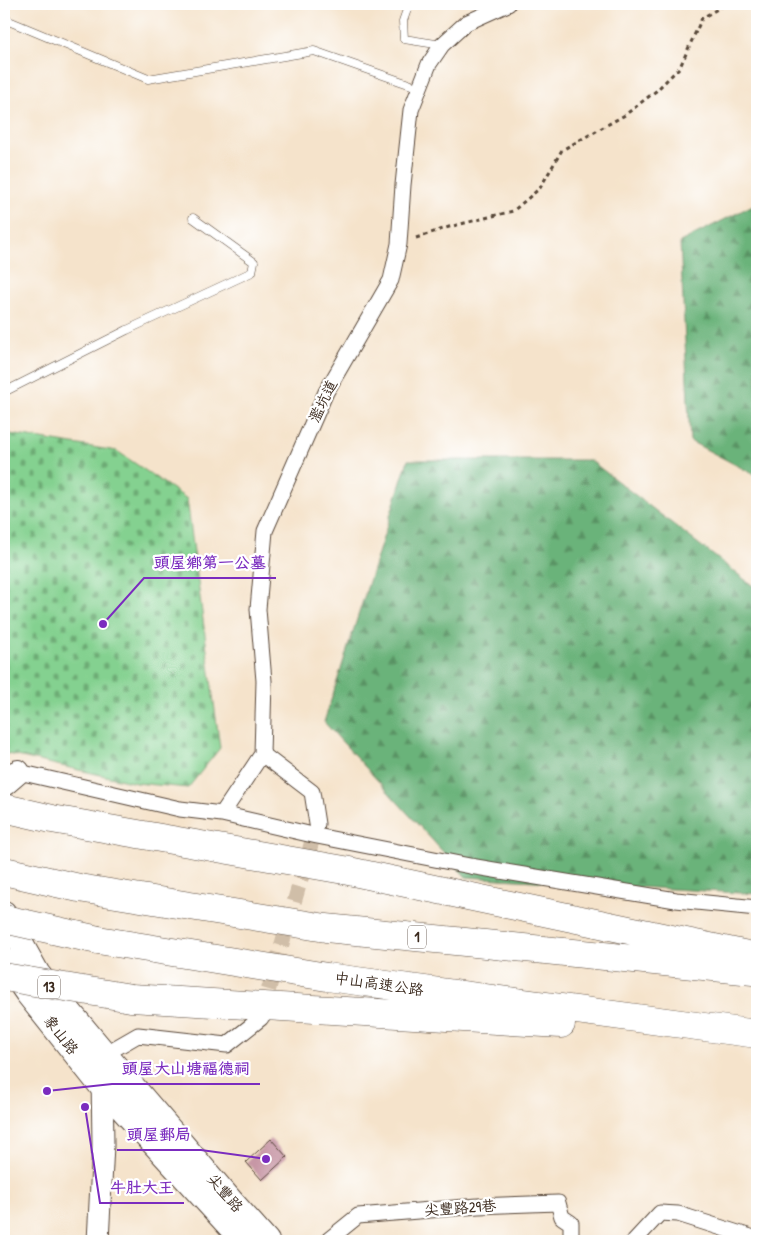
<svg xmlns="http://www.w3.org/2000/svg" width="761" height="1245" viewBox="0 0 761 1245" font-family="'Patrick Hand','LXGW WenKai TC',sans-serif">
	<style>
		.forest { fill: url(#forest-firs); stroke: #536e4c }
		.cemetery { fill: url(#cemetery-stones); stroke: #607e57 }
		.building { fill: #c797a6 }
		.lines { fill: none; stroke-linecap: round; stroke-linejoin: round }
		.street-tunnel { stroke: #d0bea8; stroke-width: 15; stroke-dasharray: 15 8; stroke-linecap: butt }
		.lane-casing { stroke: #574638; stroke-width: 9 }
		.street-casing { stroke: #574638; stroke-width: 17 }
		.secondary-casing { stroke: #574638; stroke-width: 23 }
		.primary-casing { stroke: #574638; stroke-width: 26 }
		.highway-casing { stroke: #574638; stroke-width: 29 }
		.path { stroke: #574638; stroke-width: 3; stroke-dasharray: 4 4; stroke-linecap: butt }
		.lane { stroke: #fff; stroke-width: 8 }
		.street { stroke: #fff; stroke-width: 15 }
		.secondary { stroke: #fff; stroke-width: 21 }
		.primary { stroke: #fff; stroke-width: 24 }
		.highway { stroke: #fff; stroke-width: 28 }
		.highway-bridge-casing { stroke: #574638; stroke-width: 29; stroke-linecap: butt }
		.highway-bridge { stroke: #fff; stroke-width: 28 }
		.labels { text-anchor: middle; stroke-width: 4.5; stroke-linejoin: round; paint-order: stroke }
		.shield { fill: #fff; stroke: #766a62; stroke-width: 1 }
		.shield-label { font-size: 14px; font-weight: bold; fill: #3b2a1e }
		.street-label { font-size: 15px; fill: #3b2a1e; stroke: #fff }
		.leader { fill: none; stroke: #7b2cbf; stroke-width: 2 }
		.callout-dot { fill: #7b2cbf; stroke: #fff; stroke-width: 2 }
		.callout-label { font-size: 16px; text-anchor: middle; font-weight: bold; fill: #7b2cbf; stroke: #fff; stroke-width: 4.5; stroke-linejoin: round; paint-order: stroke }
	</style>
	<defs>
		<pattern id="forest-firs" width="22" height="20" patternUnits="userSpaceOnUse" patternTransform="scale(1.25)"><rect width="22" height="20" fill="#6bb37a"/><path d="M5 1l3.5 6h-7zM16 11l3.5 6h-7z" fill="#599263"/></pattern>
		<pattern id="cemetery-stones" width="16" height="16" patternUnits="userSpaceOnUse" patternTransform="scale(1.25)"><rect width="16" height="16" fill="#84d190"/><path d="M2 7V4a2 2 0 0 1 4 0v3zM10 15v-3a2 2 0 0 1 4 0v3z" fill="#6daa75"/></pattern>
	</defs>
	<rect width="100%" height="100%" fill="#fff"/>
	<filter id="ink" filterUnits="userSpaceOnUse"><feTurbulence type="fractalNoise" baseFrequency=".02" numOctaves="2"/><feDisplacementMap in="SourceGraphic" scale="10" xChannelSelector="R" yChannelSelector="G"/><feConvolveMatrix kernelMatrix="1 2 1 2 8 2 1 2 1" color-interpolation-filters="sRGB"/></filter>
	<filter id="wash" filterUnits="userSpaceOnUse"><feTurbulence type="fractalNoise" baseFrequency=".0096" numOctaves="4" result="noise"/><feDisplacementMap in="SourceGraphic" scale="20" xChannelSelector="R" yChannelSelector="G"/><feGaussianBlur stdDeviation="1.12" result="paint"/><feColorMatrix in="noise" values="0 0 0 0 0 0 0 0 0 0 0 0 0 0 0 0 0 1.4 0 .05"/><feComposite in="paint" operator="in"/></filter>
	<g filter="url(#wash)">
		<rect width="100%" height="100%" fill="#f5e3cb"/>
		<path class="forest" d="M757,203V476L690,441L680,242Z
			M408,460H590L757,589V894L466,877L324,722Z"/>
		<path class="cemetery" d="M4,433L117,451L187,499L220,748L188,788L136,783L4,753Z"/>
		<g id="blocks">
			<path class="building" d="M271,1139L287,1157L262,1180L246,1162Z"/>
		</g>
	</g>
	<g filter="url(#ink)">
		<use href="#blocks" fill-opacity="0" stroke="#574638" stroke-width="1"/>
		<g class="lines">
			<path class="street-tunnel" d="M262,1012L317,824"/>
			<g class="lane-casing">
				<path id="lane" d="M409,4L403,21L404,39L442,45
					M4,19L148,79L314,51L420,88
					M4,392L127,330L252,272L254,262L193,218"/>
			</g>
			<g class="street-casing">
				<path id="street" d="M10,770L180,809L222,814L317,836L470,866L676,900L757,908
					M222,814L262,754
					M317,824L312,792L262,754L264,681L258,609L265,531L326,392L391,280L399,244L403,185L411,110L429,64L442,45L466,23L508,4
					M105,1054L138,1035L227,1045L261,1018
					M327,1241L358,1216L478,1206L558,1203L562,1217L571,1223V1241
					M634,1241L660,1213L678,1214L757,1239"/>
			</g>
			<g class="secondary-casing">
				<path id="secondary" d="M98,1241L103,1145L102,1077"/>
			</g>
			<g class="primary-casing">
				<path id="primary" d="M4,784L18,772
					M4,913L38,974L105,1054L232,1202L267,1241
					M4,960L27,993L101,1086L243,1241"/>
			</g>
			<g class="highway-casing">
				<path id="highway" d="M4,808L52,819L344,870L757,957
					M4,871L79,888L326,928L753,971
					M98,940L327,977L757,1034
					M131,998L561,1024"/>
			</g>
			<path class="path" d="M416,238L449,227L513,211L540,188L562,150L625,115L656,91L680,67L702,18L726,4"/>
			<use href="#lane" class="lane"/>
			<use href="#street" class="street"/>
			<use href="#secondary" class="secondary"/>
			<use href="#primary" class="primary"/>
			<use href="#highway" class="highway"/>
			<g class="highway-bridge-casing">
				<path id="highway-bridge" d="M4,919L98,940
					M4,977L131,998"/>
			</g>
			<use href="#highway-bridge" class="highway-bridge"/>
		</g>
	</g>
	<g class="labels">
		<g class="shield">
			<rect x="408" y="925.5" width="18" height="23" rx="4"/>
			<rect x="38" y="975.5" width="22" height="23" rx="4"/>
		</g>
		<g class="shield-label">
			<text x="417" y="942">1</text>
			<text x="49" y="992">13</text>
		</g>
		<g class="street-label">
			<text transform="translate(323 401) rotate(-64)" y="5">濫坑道</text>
			<text transform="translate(379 984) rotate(8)" y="5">中山高速公路</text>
			<text transform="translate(61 1035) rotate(52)" y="5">象山路</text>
			<text transform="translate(225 1193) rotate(49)" y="5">尖豐路</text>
			<text transform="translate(460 1208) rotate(-4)" y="5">尖豐路29巷</text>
		</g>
	</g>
	<path class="leader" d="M103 624L144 578H276M47 1091L112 1084H260M266 1159L201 1150H117M85 1107L100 1203H184"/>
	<g class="callout-dot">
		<circle cx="103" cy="624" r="5"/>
		<circle cx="47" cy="1091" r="5"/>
		<circle cx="266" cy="1159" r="5"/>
		<circle cx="85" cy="1107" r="5"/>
	</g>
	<g class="callout-label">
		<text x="210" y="568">頭屋鄉第一公墓</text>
		<text x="186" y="1074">頭屋大山塘福德祠</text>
		<text x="159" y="1140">頭屋郵局</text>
		<text x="142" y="1193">牛肚大王</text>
	</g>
	<rect width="761" height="1245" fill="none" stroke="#fff" stroke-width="20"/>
</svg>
